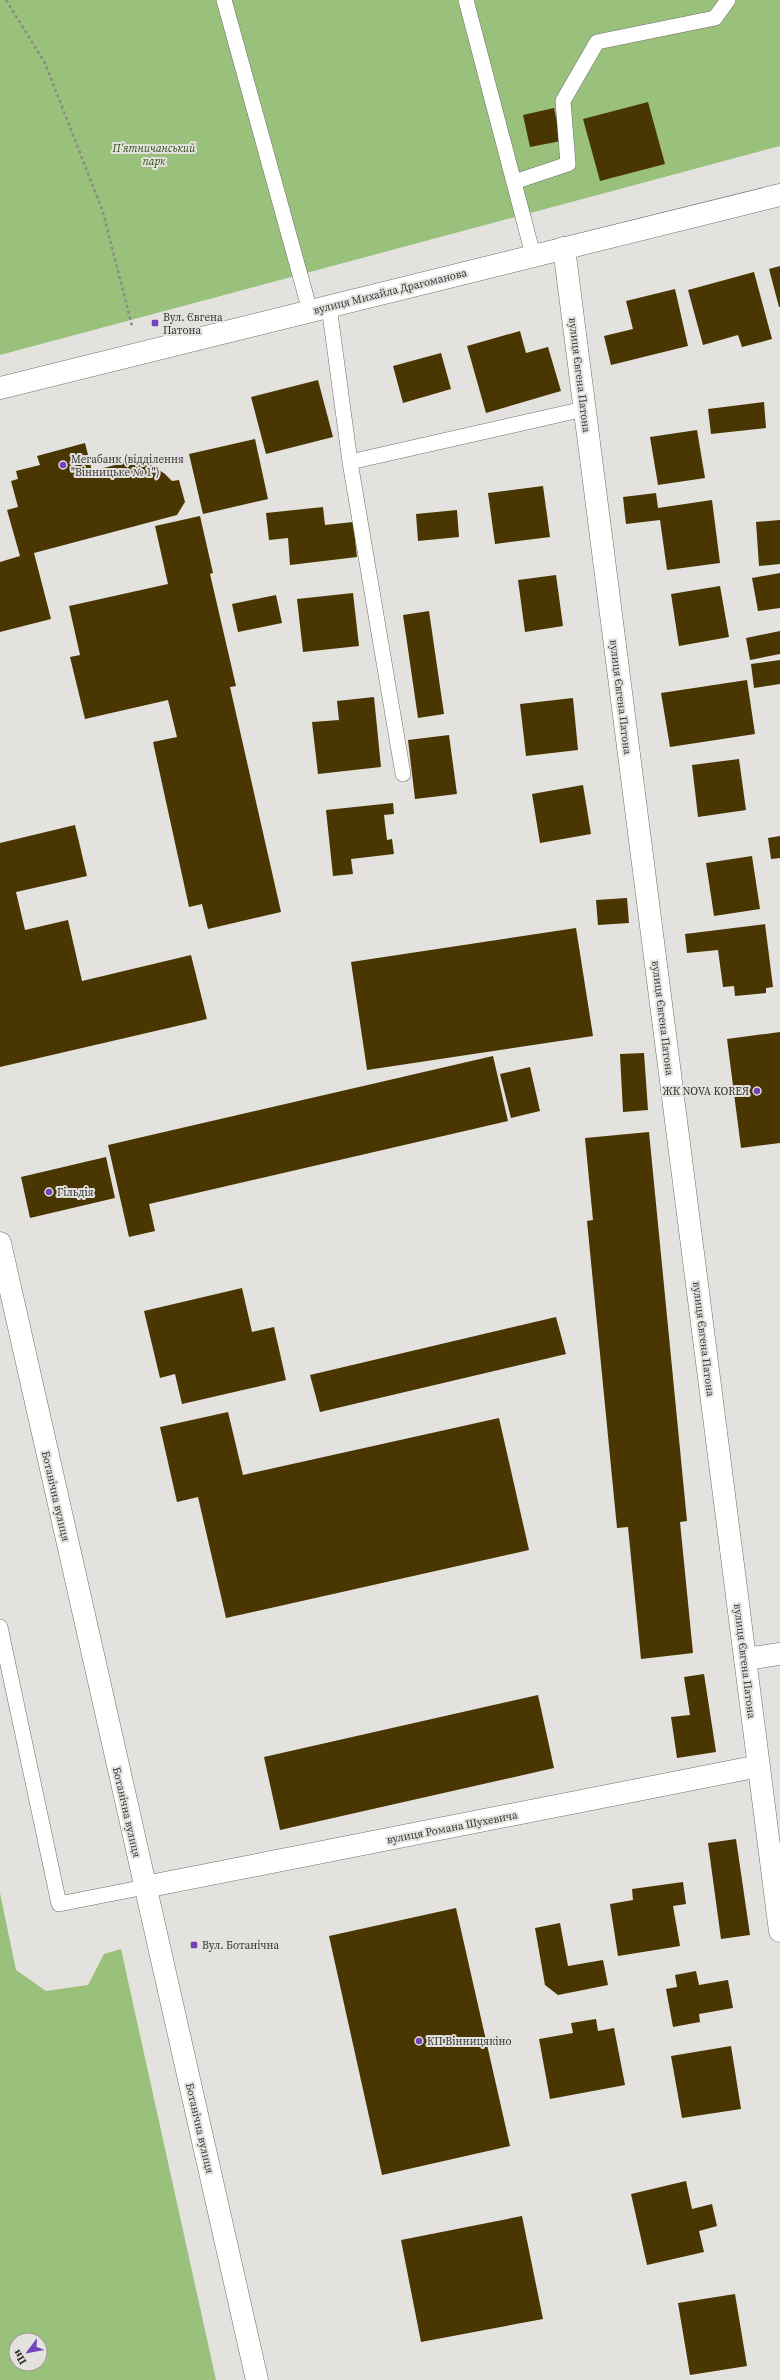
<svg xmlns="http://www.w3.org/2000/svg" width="780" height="2380" viewBox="0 0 780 2380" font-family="'Source Serif 4',serif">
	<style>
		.green { fill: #99c17c; fill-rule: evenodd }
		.building { fill: #4a3600 }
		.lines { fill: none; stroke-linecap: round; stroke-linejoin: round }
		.service-casing { stroke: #6f6e6a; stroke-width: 16 }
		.minor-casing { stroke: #6f6e6a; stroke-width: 23 }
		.tertiary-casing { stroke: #6f6e6a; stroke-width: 23 }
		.path { stroke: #8b8a87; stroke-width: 2.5; stroke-dasharray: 3 3; stroke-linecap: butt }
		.service { stroke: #fff; stroke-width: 15 }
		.minor { stroke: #fff; stroke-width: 22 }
		.tertiary { stroke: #fff; stroke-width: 22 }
		.poi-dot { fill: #7142ba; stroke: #e3e2de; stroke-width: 1.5 }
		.labels { text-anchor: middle; stroke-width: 4; stroke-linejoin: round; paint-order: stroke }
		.park-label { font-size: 11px; font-style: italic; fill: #304c14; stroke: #e3e2de }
		.street-label { font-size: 11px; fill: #353433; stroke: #e3e2de }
		.poi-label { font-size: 11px; fill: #353433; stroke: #e3e2de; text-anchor: start }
	</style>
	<rect width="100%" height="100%" fill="#e3e2de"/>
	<path class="green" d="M0,0H780V146L0,355Z
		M0,1893L16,1970L46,1991L88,1985L104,1954L121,1949L216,2380H0ZM16,2340H40V2364H16Z"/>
	<path class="building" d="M648,102L665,164L600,181L583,119Z
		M554,108L561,141L530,147L523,115Z
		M780,266V307H779L769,269Z
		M754,272L772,339L742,347L738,335L703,345L688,290Z
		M675,289L688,346L611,365L604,336L633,329L626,301Z
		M520,331L526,353L548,347L561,391L486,413L467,346Z
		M441,353L451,389L403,403L393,366Z
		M318,380L333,437L266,454L251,397Z
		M764,402L766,428L711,434L708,409Z
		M697,430L705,478L658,485L650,437Z
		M255,439L268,499L203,514L189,454Z
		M85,443L92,471L134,460L146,461L165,474L172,481L179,480L185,502L177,515L34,553L51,619L0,632V562L20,556L7,510L18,507L11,481L18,479L16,471L40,465L37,456Z
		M543,486L550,537L495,544L488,493Z
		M656,493L658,508L712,500L720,563L667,570L660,520L626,524L623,497Z
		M323,507L325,525L353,522L357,557L290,565L288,538L269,540L266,513Z
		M457,510L459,537L418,541L416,514Z
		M200,516L213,573L210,574L236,686L230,687L281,912L208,929L202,904L189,907L153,742L177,737L168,700L85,719L70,657L80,655L69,606L168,584L155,526Z
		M780,520V564L759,566L756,522Z
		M780,573V608L758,611L752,578Z
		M556,575L563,626L525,632L518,580Z
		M720,586L729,637L679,646L671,594Z
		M353,593L359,646L303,652L297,599Z
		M276,595L282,623L238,632L232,604Z
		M429,611L444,714L418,718L403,615Z
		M780,631V654L750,660L746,638Z
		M780,660V684L754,688L751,664Z
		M747,680L755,734L670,747L661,693Z
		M374,697L381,767L318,774L312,722L339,720L337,701Z
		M573,698L578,750L526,756L520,704Z
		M449,735L457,794L415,799L408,740Z
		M739,759L746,810L698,817L692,765Z
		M583,785L591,834L540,843L532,794Z
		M393,803L394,814L384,815L387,840L392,839L394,854L351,859L353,874L333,876L326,810Z
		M75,825L87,876L16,892L25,930L68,920L82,981L191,955L207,1019L0,1067V843Z
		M780,836V858L771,859L768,838Z
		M752,856L760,909L714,916L706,863Z
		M627,898L629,923L598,925L596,900Z
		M765,924L773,987L766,988V993L735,996L734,986L723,987L718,950L687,953L685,934Z
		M576,928L593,1036L367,1070L351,962Z
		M780,1032V1143L741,1148L727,1039Z
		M644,1053L648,1110L623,1112L620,1054Z
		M493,1056L508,1121L149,1204L155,1231L129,1237L108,1145Z
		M530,1067L540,1111L511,1118L500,1074Z
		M649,1132L687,1521L680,1522L693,1653L641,1659L628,1527L617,1528L587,1221L593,1220L585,1138Z
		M106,1157L115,1198L30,1218L21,1177Z
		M242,1288L252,1332L274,1327L286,1380L182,1404L175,1374L160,1378L144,1311Z
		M556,1317L566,1354L320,1412L310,1375Z
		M228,1412L243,1475L499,1418L529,1550L226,1618L198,1497L177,1502L160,1427Z
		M704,1674L716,1752L677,1758L671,1717L690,1715L684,1677Z
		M538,1695L554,1768L280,1830L264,1757Z
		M736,1839L750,1935L721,1939L708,1843Z
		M683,1882L686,1904L673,1906L680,1946L618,1956L610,1904L633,1900L632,1889Z
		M456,1908L510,2146L382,2175L329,1936Z
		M560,1923L568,1966L603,1960L608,1985L558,1995L545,1985L535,1928Z
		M696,1971L699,1985L728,1980L733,2008L699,2014L700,2022L673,2027L666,1989L677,1987L675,1975Z
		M596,2019L598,2031L614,2028L625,2085L550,2099L539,2039L573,2033L571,2023Z
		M731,2046L741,2109L682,2118L671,2056Z
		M686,2181L692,2209L712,2204L717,2226L699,2231L704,2252L647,2265L631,2194Z
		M522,2216L543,2319L421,2342L401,2240Z
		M735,2294L747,2366L690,2375L678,2303Z"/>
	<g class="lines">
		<g class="service-casing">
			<path id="service" d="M224,0L310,311
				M466,0L533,255
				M514,182L568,164L563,101L597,42L715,18L728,0
				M329,306L350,462L403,774
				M350,462L584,409
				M0,1627L59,1904L145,1887"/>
		</g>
		<g class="minor-casing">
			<path id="minor" d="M564,248L780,1931
				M0,1243L257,2380
				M745,1659L780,1654
				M145,1887L759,1766"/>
		</g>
		<g class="tertiary-casing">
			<path id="tertiary" d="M0,388L780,195"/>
		</g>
		<path class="path" d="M6,0L45,63L103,212L132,326"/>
		<use href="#service" class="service"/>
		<use href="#minor" class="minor"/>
		<use href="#tertiary" class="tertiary"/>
	</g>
	<g class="poi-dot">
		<rect x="151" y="319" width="8" height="8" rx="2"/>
		<circle cx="63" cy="465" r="4"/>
		<circle cx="757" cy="1091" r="4"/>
		<circle cx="49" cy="1192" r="4"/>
		<rect x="190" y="1941" width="8" height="8" rx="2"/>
		<circle cx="419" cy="2041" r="4"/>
	</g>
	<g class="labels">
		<g class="park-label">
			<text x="154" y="152">П'ятничанський<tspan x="154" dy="13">парк</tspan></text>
		</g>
		<g class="street-label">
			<text transform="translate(390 291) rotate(-14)" y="4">вулиця Михайла Драгоманова</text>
			<text transform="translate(580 375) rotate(83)" y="4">вулиця Євгена Патона</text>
			<text transform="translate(621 697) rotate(83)" y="4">вулиця Євгена Патона</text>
			<text transform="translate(663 1018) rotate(83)" y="4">вулиця Євгена Патона</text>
			<text transform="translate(704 1339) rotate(83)" y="4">вулиця Євгена Патона</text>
			<text transform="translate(56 1496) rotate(77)" y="4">Ботанічна вулиця</text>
			<text transform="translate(745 1661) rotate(83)" y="4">вулиця Євгена Патона</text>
			<text transform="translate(127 1812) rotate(77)" y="4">Ботанічна вулиця</text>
			<text transform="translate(452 1827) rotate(-11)" y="4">вулиця Романа Шухевича</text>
			<text transform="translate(200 2128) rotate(77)" y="4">Ботанічна вулиця</text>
		</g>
		<g class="poi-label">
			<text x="163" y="321">Вул. Євгена<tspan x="163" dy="13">Патона</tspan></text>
			<text x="71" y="463">Мегабанк (відділення<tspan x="71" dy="13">"Вінницьке № 1")</tspan></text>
			<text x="749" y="1095" text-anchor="end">ЖК NOVA KOREЯ</text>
			<text x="57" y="1196">Гільдія</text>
			<text x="202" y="1949">Вул. Ботанічна</text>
			<text x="427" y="2045">КП Вінницякіно</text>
		</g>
	</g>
	<g transform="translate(28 2352) rotate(238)"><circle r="19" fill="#e3e2de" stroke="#9d9c9a"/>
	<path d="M0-3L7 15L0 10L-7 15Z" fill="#7142ba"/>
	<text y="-6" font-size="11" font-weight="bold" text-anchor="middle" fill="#353433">Пн</text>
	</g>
</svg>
